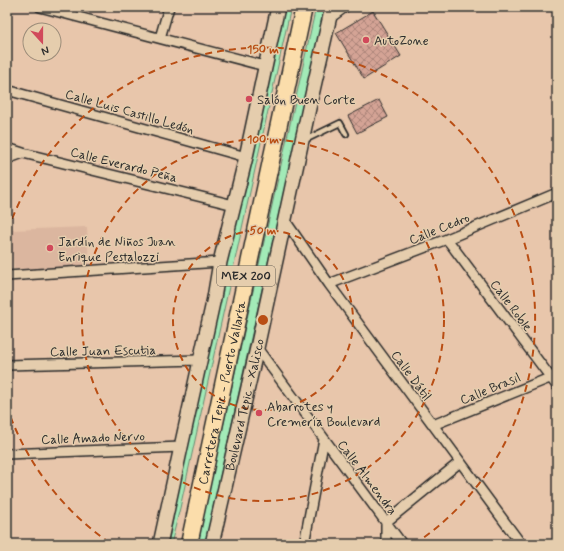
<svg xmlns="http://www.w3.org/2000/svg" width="564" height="551" viewBox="0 0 564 551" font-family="Mynerve,sans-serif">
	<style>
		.built { fill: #dbb69f }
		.grass { fill: #a2eab7; stroke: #668a71 }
		.building { fill: url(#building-cross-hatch); stroke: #2b2b2b }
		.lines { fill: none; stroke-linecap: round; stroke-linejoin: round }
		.service-casing { stroke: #2b2b2b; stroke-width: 8 }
		.minor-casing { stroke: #2b2b2b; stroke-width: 12 }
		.secondary-casing { stroke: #2b2b2b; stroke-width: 16 }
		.trunk-casing { stroke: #2b2b2b; stroke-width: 19 }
		.service { stroke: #e5cdad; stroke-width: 4.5 }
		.minor { stroke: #e5cdad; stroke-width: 9 }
		.secondary { stroke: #e5cdad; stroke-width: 13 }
		.trunk { stroke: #fbddab; stroke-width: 16 }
		.ring { fill: none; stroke: #b94e14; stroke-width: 2; stroke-dasharray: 7 5 }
		.poi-dot { fill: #d1495b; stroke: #e5cdad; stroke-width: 1.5 }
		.labels { text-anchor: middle; stroke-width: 3; stroke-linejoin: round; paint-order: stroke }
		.shield { fill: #e5cdad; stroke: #635c52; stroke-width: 1 }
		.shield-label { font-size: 12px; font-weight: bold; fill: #2b2b2b }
		.poi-label { font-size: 13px; fill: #2b2b2b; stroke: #e5cdad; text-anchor: start }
		.street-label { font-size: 13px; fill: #2b2b2b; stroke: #e5cdad }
		.centre { fill: #b94e14; stroke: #e5cdad; stroke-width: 2 }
		.ring-label { font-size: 12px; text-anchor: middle; font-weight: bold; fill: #b94e14; stroke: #e5cdad; stroke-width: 3; stroke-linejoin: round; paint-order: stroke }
	</style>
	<defs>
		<pattern id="building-cross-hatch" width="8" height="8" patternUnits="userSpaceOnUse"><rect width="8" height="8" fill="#d4a395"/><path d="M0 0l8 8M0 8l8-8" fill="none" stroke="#ac857a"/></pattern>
	</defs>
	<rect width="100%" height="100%" fill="#e8c6ab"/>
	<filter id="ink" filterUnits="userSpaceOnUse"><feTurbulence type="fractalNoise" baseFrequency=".025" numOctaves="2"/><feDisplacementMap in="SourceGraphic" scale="8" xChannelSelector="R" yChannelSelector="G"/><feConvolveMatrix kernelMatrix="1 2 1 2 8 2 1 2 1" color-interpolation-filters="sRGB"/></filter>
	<g filter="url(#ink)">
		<path class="built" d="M87,227L89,266L14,269L10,230Z"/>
		<path class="grass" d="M283,7H291L180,508L171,544H168L174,514V499Z
			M316,7H325L205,544H197Z"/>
		<path class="building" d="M373,11L401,56L364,79L336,33Z
			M379,100L388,117L357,133L348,116Z"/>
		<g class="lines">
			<g class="service-casing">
				<path id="service" d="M305,140L340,123L346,134"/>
			</g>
			<g class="minor-casing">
				<path id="minor" d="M40,7L265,66
					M330,18L345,7
					M160,38L169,7
					M7,90L246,157
					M7,148L23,153L234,205
					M7,159L23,153
					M284,219L329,284L521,544
					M447,239L557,386
					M7,276L220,262
					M329,284L447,239L557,193
					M257,348L402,544
					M7,365L200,360
					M433,425L557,375
					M7,454L181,447
					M304,544L324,439
					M386,544V522L460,462"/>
			</g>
			<g class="secondary-casing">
				<g id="secondary">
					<path d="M160,544L181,447L214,298L220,262L246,157L278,7"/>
					<path id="s1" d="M212,544L257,348L309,108L332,7"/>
				</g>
			</g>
			<g class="trunk-casing">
				<g id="trunk">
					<path id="s2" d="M189,544L304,7"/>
				</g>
			</g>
			<use href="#service" class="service"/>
			<use href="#minor" class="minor"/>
			<use href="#secondary" class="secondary"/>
			<use href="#trunk" class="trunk"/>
		</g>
	</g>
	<g class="ring">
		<circle cx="263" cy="320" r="90"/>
		<circle cx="263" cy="320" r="181"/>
		<path d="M110 543A271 271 0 0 1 8 410M8 230A271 271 0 1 1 416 543"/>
	</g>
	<g class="poi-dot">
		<circle cx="366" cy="40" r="4"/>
		<circle cx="249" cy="99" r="4"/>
		<circle cx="50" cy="248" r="4"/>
		<circle cx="259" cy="413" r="4"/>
	</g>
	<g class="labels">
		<rect class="shield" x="217" y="266" width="58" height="20" rx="3"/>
		<g class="shield-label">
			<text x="246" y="280">MEX 200</text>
		</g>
		<g class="poi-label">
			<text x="374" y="45">AutoZone</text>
			<text x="257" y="104">Salón Buen Corte</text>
			<text x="58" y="246">Jardín de Niños Juan<tspan x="58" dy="15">Enrique Pestalozzi</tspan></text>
			<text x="267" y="411">Abarrotes y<tspan x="267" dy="15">Cremería Boulevard</tspan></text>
		</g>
		<g class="street-label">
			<text transform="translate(130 111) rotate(16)" y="5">Calle Luis Castillo Ledón</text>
			<text transform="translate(124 164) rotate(14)" y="5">Calle Everardo Peña</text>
			<text transform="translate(439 228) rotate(-22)" y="5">Calle Cedro</text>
			<text transform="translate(512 305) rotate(53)" y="5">Calle Roble</text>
			<text transform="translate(103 350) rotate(-1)" y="5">Calle Juan Escutia</text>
			<text transform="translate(412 375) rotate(54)" y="5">Calle Dátil</text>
			<text transform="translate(490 388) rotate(-22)" y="5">Calle Brasil</text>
			<text dy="5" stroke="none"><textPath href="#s2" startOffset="155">Carretera Tepic - Puerto Vallarta</textPath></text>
			<text dy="5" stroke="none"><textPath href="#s1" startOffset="143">Boulevard Tepic - Xalisco</textPath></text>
			<text transform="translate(93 437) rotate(-2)" y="5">Calle Amado Nervo</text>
			<text transform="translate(368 477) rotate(53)" y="5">Calle Almendra</text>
		</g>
	</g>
	<circle cx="263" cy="320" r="6" class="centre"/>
	<g class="ring-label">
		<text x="263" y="53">150 m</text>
		<text x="263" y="143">100 m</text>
		<text x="263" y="234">50 m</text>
	</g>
	<rect width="564" height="551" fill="none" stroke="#e5cdad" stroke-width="24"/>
	<rect x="12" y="12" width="540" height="527" fill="none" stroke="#2b2b2b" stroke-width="1.5" filter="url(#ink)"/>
	<g transform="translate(42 42) rotate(159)"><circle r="19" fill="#e5cdad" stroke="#9b8c79"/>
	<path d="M0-3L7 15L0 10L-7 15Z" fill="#d1495b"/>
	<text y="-6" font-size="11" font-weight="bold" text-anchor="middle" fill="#2b2b2b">N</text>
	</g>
</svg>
